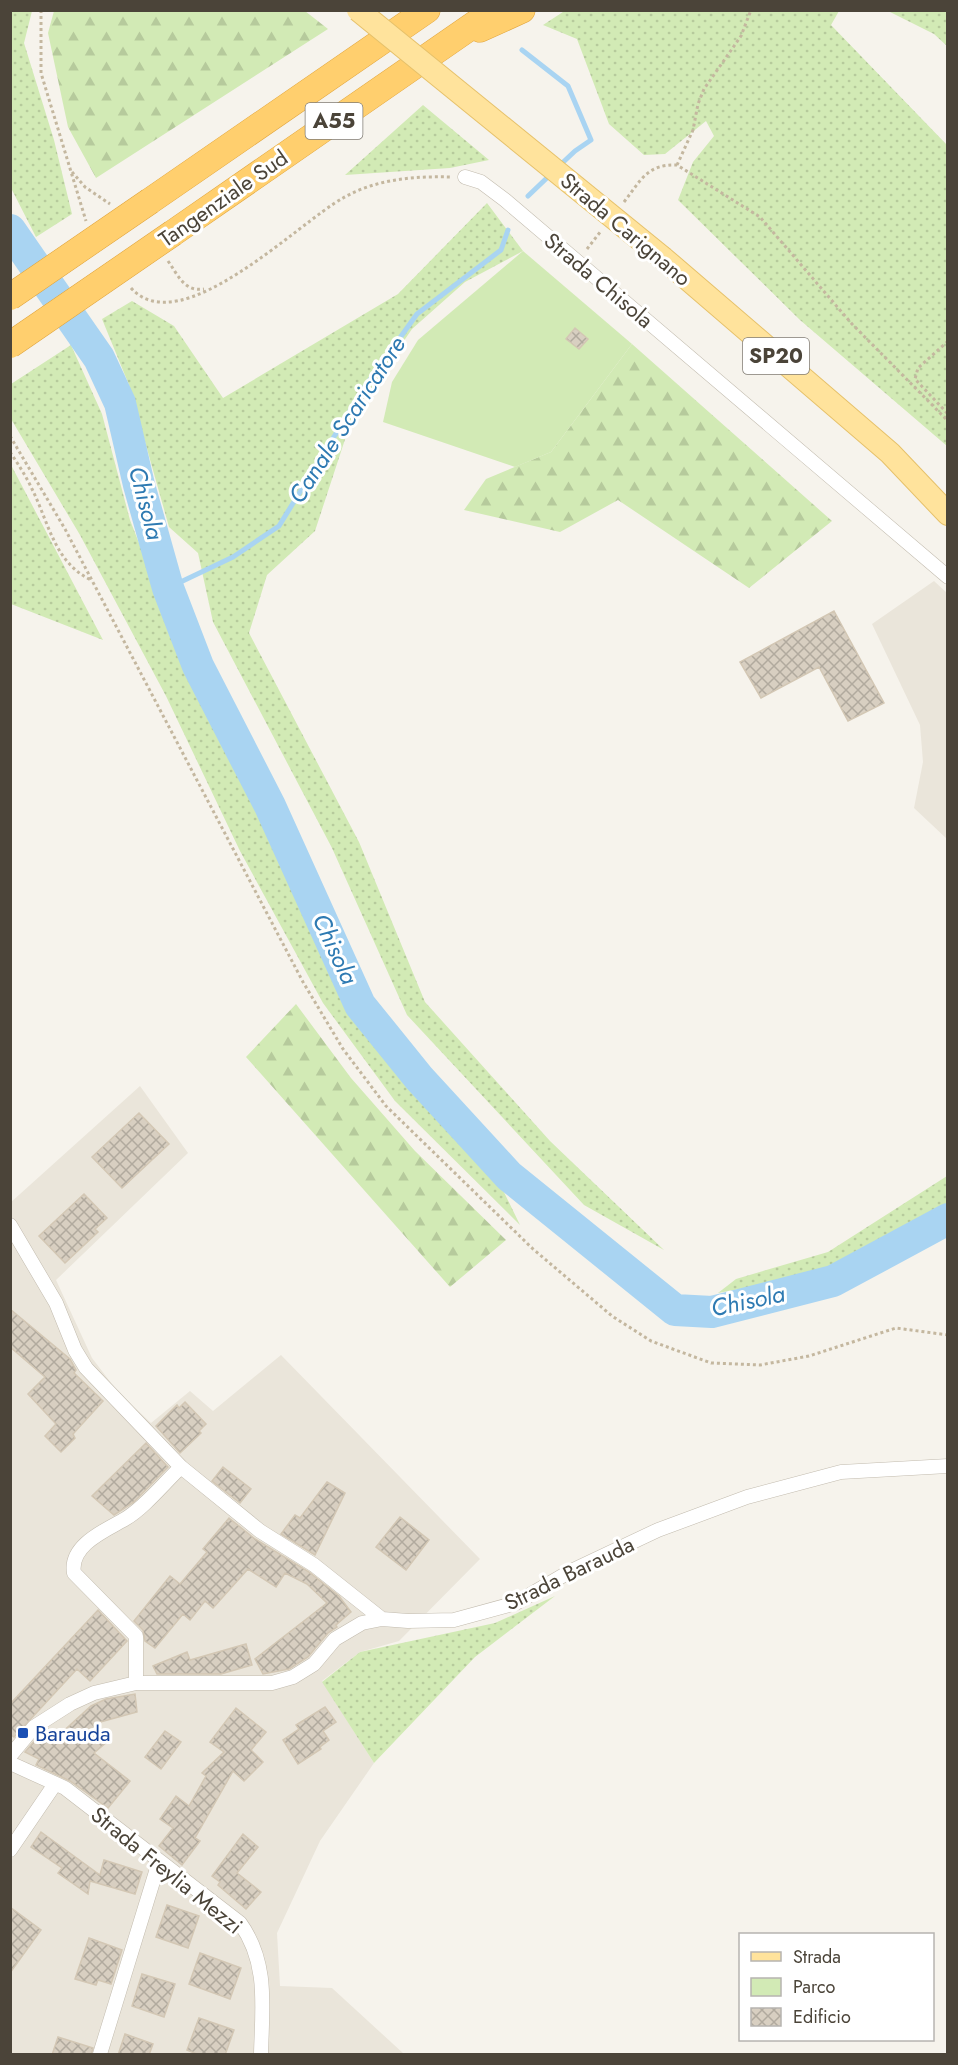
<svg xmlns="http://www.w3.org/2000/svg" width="958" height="2065" viewBox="0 0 958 2065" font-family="Jost,sans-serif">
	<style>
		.residential { fill: #eae5da }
		.grass { fill: url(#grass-dots) }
		.forest { fill: url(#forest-firs) }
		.park { fill: #d2eab5 }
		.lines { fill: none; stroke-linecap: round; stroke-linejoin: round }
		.stream { stroke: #a9d4f2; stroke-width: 5 }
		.river { stroke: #a9d4f2; stroke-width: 32 }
		.building { fill: url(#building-cross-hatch); stroke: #d3c7b4; stroke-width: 1.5 }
		.minor-casing { stroke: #c2bbae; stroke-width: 15 }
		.primary-casing { stroke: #e6c16a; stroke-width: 24 }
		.motorway-casing { stroke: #e0a43c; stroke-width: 27 }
		.path { stroke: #c4b79f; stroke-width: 3; stroke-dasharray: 3 3; stroke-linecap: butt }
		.minor { stroke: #fff; stroke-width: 14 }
		.primary { stroke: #ffe39c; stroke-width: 22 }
		.motorway { stroke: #ffcf6e; stroke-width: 26 }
		.primary-bridge-casing { stroke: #e6c16a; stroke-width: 24; stroke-linecap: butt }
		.motorway-bridge-casing { stroke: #e0a43c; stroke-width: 27; stroke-linecap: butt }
		.primary-bridge { stroke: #ffe39c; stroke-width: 22 }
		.motorway-bridge { stroke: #ffcf6e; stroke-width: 26 }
		.transit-dot { fill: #1a4fb4; stroke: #fff; stroke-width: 2 }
		.labels { text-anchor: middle; stroke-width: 6; stroke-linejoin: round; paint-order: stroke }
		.shield { fill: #fff; stroke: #817c74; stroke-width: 1.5 }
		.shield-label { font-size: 21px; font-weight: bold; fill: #4b4439 }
		.street-label { font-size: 22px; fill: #4b4439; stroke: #fff }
		.transit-label { font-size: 22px; fill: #164399; stroke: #fff; text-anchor: start }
		.water-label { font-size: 24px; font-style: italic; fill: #2e7ab2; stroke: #fff }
	</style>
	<defs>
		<pattern id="grass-dots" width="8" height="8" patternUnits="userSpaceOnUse" patternTransform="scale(1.5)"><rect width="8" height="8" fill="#d2eab5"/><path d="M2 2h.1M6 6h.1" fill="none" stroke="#b6ca9c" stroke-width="1.8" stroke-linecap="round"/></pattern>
		<pattern id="forest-firs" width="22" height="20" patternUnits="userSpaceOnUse" patternTransform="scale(1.5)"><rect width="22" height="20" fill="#d2eab5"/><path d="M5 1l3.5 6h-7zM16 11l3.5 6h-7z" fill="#b6ca9c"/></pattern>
		<pattern id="building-cross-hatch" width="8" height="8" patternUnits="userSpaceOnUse" patternTransform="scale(1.5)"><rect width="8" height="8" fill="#d8cfc1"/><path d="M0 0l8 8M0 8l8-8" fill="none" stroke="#b1aa9e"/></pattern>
	</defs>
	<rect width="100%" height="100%" fill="#f6f3ec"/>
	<path class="residential" d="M934,581L947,593V839L914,808L923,762L920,725L872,624Z
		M140,1086L188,1153L56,1280L92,1358L118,1392L151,1423L190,1391L213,1411L281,1355L480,1559L399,1641L360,1652L322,1681L374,1763L320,1841L277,1933L280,1986L332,1988L404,2054H11L10,1203Z"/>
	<path class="grass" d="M566,10L839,11L831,25L947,145V446L800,320L678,200L693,162L714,136L706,121L665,154L644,155L609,124L577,39L543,25Z
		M10,11H32L24,43L54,140L72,214L36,237L11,188Z
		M888,11H946L947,46L934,34Z
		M423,105L489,160L450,168L345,175Z
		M487,203L523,251L465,282L412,329L353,415L315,531L267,575L249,633L359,842L425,1002L550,1141L664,1250L584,1205L407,1015L332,848L213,622L198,553L169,527L129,385L102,319L132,301L174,326L223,398L398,294Z
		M71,345L102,414L130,520L195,686L273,841L340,995L409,1089L501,1186L520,1225L395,1101L323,1003L240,851L166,696L80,535L11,419V384Z
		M10,463L103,640L11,604Z
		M947,1176V1213L831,1272L718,1293L736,1279L828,1252Z
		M555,1596L475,1657L374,1763L322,1682L360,1652L495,1623Z"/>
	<path class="forest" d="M54,11H305L328,29L96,178L68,127L48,33Z
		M632,344L832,521L749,588L618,500L560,532L464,510L486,479L551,452Z
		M296,1004L351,1078L415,1151L506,1240L450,1287L246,1057Z"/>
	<path class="park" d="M523,251L632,344L551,452L515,467L383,422L392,382L418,340Z"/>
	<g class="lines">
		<path class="stream" d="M522,50L568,86L591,140L575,151L558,167
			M528,196L551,174
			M168,588L233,557L279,526L364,388L417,314L501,250L508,230"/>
		<path class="river" d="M10,230L99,358L120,403L139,485L168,588L198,666L270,806L360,1005L419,1078L509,1176L675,1310L712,1312L833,1281L948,1219"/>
	</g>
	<path class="building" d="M575,328L588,339L579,349L566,339Z
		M834,611L884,703L848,721L819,667L761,698L740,662Z
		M139,1113L169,1144L122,1188L92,1157Z
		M84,1194L107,1218L95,1229L98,1232L65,1263L39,1236Z
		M10,1309L70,1359L76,1370L74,1373L103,1401L73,1434L75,1438L61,1452L45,1436L56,1424L28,1394L45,1377L10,1347Z
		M185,1402L206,1424L199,1431L201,1433L180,1453L156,1426L177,1405L179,1408Z
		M146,1443L168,1467L134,1502L114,1515L92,1496Z
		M223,1467L251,1489L240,1503L212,1481Z
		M327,1482L345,1493L315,1555L281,1534L295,1515L300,1518Z
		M400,1517L429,1540L406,1570L376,1547Z
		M229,1518L255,1539L309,1572L339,1596L351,1612L336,1625L337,1627L328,1633L308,1657L289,1669L263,1674L255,1659L327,1603L307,1584L285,1573L276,1587L248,1569L213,1608L205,1601L190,1620L183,1614L155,1648L145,1641L143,1630L134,1621L170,1576L180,1584L207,1552L203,1549Z
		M98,1610L127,1641L90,1681L77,1669L14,1737L10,1734V1704Z
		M246,1644L252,1665L221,1674H157L153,1666L187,1652L190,1660Z
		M135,1694L137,1712L93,1724L107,1742L94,1753L130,1781L108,1808L70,1781L36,1765L39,1759L25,1752L40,1734L48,1729L58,1736L91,1706L106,1699Z
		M325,1707L336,1722L323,1731L329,1740L320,1747L321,1749L298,1764L283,1740L299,1729L296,1725Z
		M236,1708L266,1732L251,1750L263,1762L244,1781L233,1771L195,1838L200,1841L182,1865L159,1846L173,1828L160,1819L176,1796L189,1806L206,1776L202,1773L224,1752L210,1742Z
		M165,1731L181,1742L161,1769L145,1757Z
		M41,1832L100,1875L104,1860L142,1872L135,1894L90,1881L88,1894L58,1873L62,1868L31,1847Z
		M243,1834L258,1847L237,1873L261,1892L246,1909L218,1885L220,1882L212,1876Z
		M167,1905L199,1916L188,1948L156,1937Z
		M10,1907L41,1930L10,1973Z
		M89,1938L122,1950L111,1984L98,1980L96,1985L75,1979Z
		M200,1953L241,1968L230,1999L189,1984Z
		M142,1974L175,1984L164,2017L132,2006Z
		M199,2018L234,2030L225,2055H199L187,2050Z
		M125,2034L153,2044L149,2055H118Z
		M58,2037L93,2048L91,2055H52Z"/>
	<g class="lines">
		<g class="minor-casing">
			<path id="minor" d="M465,177L481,182L505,200L948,577
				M10,1225L56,1303L75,1350L86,1368L181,1467L260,1531L314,1565L382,1619
				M136,1683V1636L74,1573C69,1545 106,1530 125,1519C144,1508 165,1482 181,1467
				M10,1756L34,1727L70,1704L94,1693L136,1683H272L293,1677L314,1664L335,1639L362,1623L382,1619L408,1621L454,1620L516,1603L569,1572L658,1530L747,1497L841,1472L948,1466
				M10,1763L65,1788L240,1923C269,1963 262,2008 261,2054
				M10,1850L55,1784
				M100,2054L159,1862"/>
		</g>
		<g class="primary-casing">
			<path id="primary" d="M663,258L890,453L948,514"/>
		</g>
		<g class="motorway-casing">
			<path id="motorway" d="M480,29L522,10
				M150,201L427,10
				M173,233L495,10"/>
		</g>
		<path class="path" d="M41,10V73L86,221
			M677,165L693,130L698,104L704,89L741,36L751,10
			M72,172L85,187L110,204
			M624,202C641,180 647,164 677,165L760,217L852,324L948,421
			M587,249L601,231
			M168,261C178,275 184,292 204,289
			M131,288C180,343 298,223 343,198C376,179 414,176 450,177
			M948,341L918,368L915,379L948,414
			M10,436L65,529L303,982L343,1049L386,1106L533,1249L612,1316L651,1341L711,1363L760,1365L809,1356L896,1328L948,1335
			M10,452C18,464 26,476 32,489C49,523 54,562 91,580"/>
		<use href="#minor" class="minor"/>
		<use href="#primary" class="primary"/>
		<use href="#motorway" class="motorway"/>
		<g class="primary-bridge-casing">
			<path id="primary-bridge" d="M358,10L663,258"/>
		</g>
		<g class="motorway-bridge-casing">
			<path id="motorway-bridge" d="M10,297L150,201
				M10,345L173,233"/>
		</g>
		<use href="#primary-bridge" class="primary-bridge"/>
		<use href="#motorway-bridge" class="motorway-bridge"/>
	</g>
	<rect class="transit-dot" x="17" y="1727" width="12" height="12" rx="3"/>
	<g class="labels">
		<g class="shield">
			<rect x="305.5" y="103" width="57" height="36" rx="4.5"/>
			<rect x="743" y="338" width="66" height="36" rx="4.5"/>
		</g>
		<g class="shield-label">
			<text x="334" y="128">A55</text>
			<text x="776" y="363">SP20</text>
		</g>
		<g class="street-label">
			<text transform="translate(223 198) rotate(-35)" y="8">Tangenziale Sud</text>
			<text transform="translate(626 229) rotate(40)" y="8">Strada Carignano</text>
			<text transform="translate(599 280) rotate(40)" y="8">Strada Chisola</text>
			<text transform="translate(569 1573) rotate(-26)" y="8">Strada Barauda</text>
			<text transform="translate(167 1870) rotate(39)" y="8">Strada Freylia Mezzi</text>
		</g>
		<g class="transit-label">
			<text x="35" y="1741">Barauda</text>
		</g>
		<g class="water-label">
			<text transform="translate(347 420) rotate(-57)" y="8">Canale Scaricatore</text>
			<text transform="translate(146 503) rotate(75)" y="8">Chisola</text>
			<text transform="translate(335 949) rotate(65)" y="8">Chisola</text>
			<text transform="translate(748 1301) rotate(-12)" y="8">Chisola</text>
		</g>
	</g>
	<rect width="958" height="2065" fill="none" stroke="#4b4439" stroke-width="24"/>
	<rect x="739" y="1933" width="195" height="108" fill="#ffffff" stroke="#b7b4b0" stroke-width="1.5"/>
	<rect x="751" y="1952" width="30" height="9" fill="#ffe39c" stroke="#b7b4b0" stroke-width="1.5"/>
	<text x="793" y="1963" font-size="18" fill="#4b4439">Strada</text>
	<rect x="751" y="1978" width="30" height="18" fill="#d2eab5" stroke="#b7b4b0" stroke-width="1.5"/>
	<text x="793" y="1993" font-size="18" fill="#4b4439">Parco</text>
	<rect x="751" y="2008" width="30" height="18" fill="url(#building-cross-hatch)" stroke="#b7b4b0" stroke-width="1.5"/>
	<text x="793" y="2023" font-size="18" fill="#4b4439">Edificio</text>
</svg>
